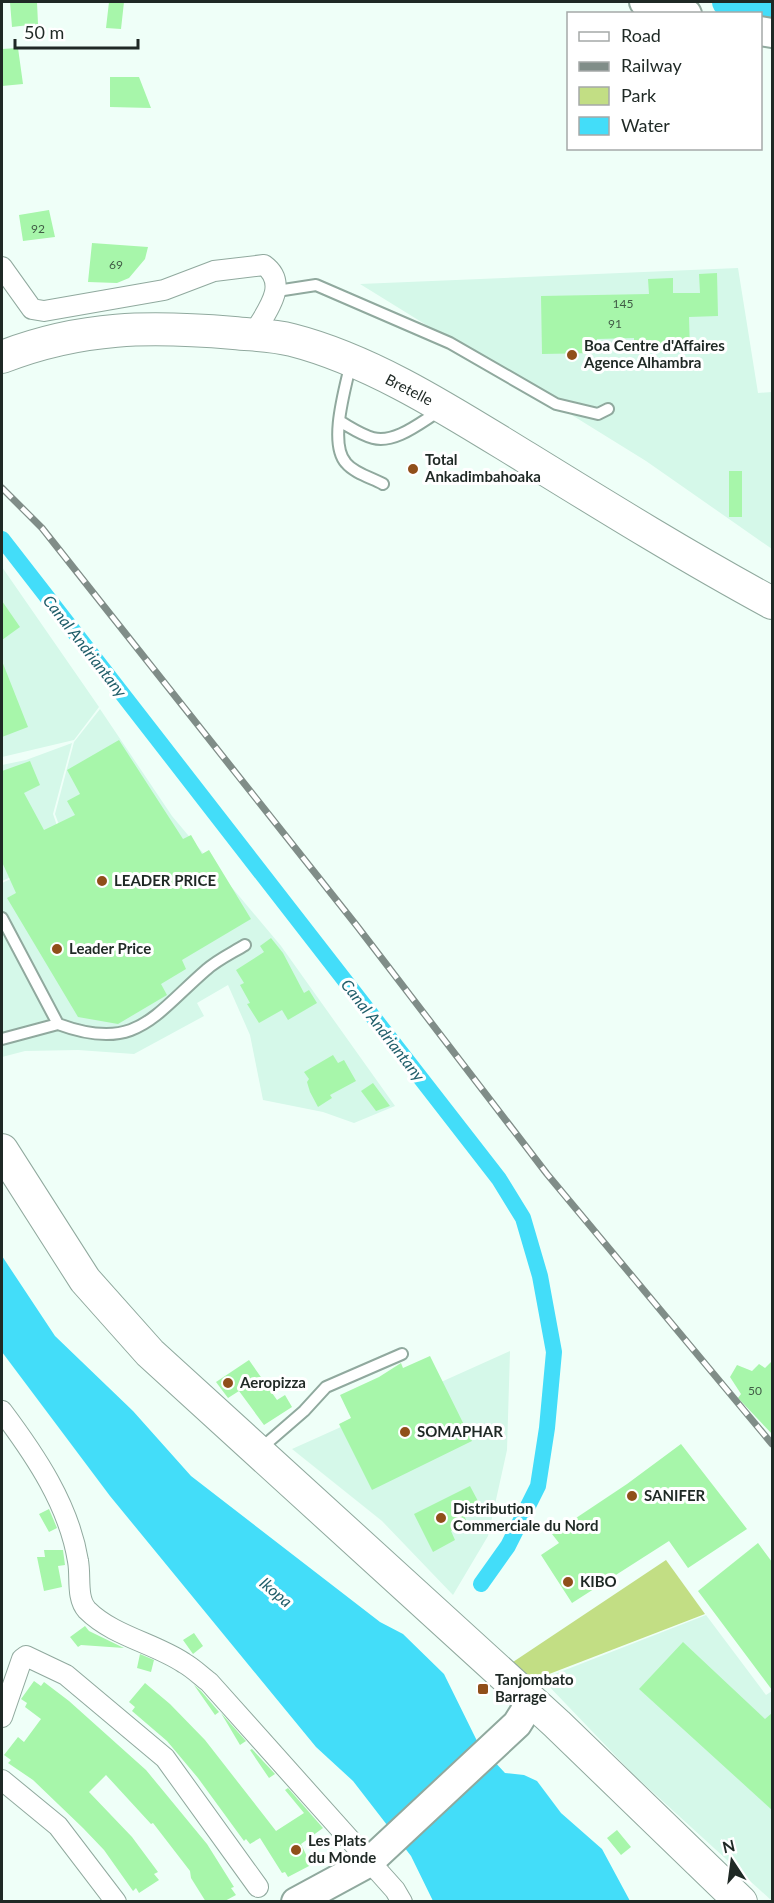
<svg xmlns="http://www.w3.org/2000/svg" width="774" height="1903" viewBox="0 0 774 1903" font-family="Lato,sans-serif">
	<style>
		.built { fill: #d5f8e9 }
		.green { fill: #c2de84 }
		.water { fill: #43ddf9 }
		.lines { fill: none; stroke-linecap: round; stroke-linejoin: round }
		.canal { stroke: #43ddf9; stroke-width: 16 }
		.river { stroke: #43ddf9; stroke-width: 30 }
		.building { fill: #a7f6aa }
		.lane-casing { stroke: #90a99e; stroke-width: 14 }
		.street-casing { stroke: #90a99e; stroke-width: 22 }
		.secondary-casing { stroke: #90a99e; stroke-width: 32 }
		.primary-casing { stroke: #90a99e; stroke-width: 34 }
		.lane { stroke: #fff; stroke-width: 10 }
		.street { stroke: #fff; stroke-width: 20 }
		.secondary { stroke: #fff; stroke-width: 28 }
		.primary { stroke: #fff; stroke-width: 32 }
		.rail-casing { stroke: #808d88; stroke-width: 7 }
		.rail { stroke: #fff; stroke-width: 4.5; stroke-dasharray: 14; stroke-linecap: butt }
		.poi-dot { fill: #904f1a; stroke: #fff; stroke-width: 2 }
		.labels { text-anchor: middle; stroke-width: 6; stroke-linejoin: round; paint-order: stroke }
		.number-label { font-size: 12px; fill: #415c46 }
		.poi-label { font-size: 15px; font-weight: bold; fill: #1f2925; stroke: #fff; text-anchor: start }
		.street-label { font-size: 15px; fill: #1f2925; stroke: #fff }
		.water-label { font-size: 16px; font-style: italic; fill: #225f6b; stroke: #fff }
	</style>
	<rect width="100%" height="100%" fill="#effff8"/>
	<path class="built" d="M738,268L758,393L772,392V549L646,461L360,284Z
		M2,567L99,707L74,740L2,757Z
		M100,709L172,816L281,946L395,1106L354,1123L323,1112L263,1100L250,1035L228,985L197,1003L204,1016L134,1054L78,1050L25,1051L2,1057V883L69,852L55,814L74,742Z
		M72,743L53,814L66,852L2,881V765L26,760Z
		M510,1351L507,1450L488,1536L453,1595L382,1521L292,1449Z
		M706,1615L766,1695L772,1691V1901L633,1774L542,1679Z"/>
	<path class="green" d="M666,1560L705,1614L531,1681L513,1662Z"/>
	<path class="water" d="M2,1256L55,1336L133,1411L191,1476L380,1622L403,1634L444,1674L479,1745L505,1773L524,1775L537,1781L561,1813L602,1849L630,1901H433L411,1856L353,1781L316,1747L110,1496L2,1352Z"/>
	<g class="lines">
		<path class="canal" d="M2,539L499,1179L523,1218L540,1276L554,1352L547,1428L538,1486L508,1546L481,1584"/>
		<path class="river" d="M727,2L772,12"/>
	</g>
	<path class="building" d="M10,2H37L38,24L12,27Z
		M109,2H124L121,29L106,28Z
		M18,48L23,84L2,86V49Z
		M110,77H139L151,108L110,107Z
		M49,210L55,237L23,241L19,215Z
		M92,243L148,247L145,259L129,278L117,283L88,282Z
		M717,273L718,316L689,317L690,351L634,352V338L597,339V353L542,354L541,296L649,294L648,279L673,278V293H700L699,274Z
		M729,471H742V517H729Z
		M2,601L20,627L2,640Z
		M2,661L28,727L2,737Z
		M119,740L183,839L191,835L202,854L209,850L251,919L182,960L186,969L161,984L167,995L118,1024L78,1017L7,898L16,893L2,862V771L30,761L40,785L24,793L44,830L75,815L67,801L80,794L67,770Z
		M271,938L283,953L304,993L309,990L317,1003L288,1020L282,1010L259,1023L247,1004L250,1003L240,985L244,983L236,970L264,952L260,946Z
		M333,1055L338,1063L344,1060L356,1081L330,1095L332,1098L318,1107L310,1092L307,1082L309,1079L304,1072Z
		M373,1083L390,1106L376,1111L361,1091Z
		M430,1356L472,1441L372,1490L339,1424L351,1418L340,1395L379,1377L401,1363L403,1368Z
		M249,1360L277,1400L285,1395L292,1407L264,1425L239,1391L228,1398L216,1382Z
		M772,1361V1434L738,1398L741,1394L730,1377L737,1365L752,1371L759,1364L765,1368Z
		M681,1444L747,1529L688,1568L669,1541L572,1603L541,1555L559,1543L552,1534L627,1484Z
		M470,1486L479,1503L463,1512L467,1523L451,1531L455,1540L433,1552L414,1514Z
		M49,1509L57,1528L49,1532L39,1514Z
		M758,1543L772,1562V1690L698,1591Z
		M44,1550H63L65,1565L58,1566L62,1587L44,1591L37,1557H45Z
		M85,1626L89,1631L124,1648L81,1645L78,1647L70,1637Z
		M194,1633L203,1646L193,1654L183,1640Z
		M683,1642L765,1719L772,1713V1810L639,1689Z
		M140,1654L154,1660L151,1672L137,1668Z
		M34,1681L41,1686L44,1682L69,1701L146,1770L207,1844L234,1887L231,1888L236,1895L223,1902H206L191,1878L190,1871L153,1823L151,1824L106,1775L89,1792L132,1837L158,1872L154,1874L159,1880L139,1893L136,1888L133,1891L104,1850L83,1828L33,1780L8,1763L11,1760L4,1755L18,1737L24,1742L41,1719L25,1707L27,1703L21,1699Z
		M145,1683L170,1704L205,1740L276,1831L304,1813L285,1790L288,1788L323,1828L301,1844L311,1865L288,1877L285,1872L282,1873L260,1838L250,1844L246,1839L244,1841L198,1778L167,1741L132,1711L135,1707L129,1702Z
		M194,1685L201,1691L219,1712L215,1715Z
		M221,1713L246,1741L240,1745Z
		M252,1749L275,1774L269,1778L250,1750Z
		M617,1830L631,1847L621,1855L607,1838Z"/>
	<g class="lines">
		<g class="lane-casing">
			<path id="lane" d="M277,291L316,285L450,343L556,404L598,414L608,409
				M351,362C346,386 328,443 346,463C354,473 372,478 383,484
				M339,421C350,427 361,435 373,438C396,444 422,421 441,410
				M2,918L58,1024L2,1039
				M58,1024C136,1053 153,1016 206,970C217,960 232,953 245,945
				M259,1450L304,1411L326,1387L402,1354"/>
		</g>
		<g class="street-casing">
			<path id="street" d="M2,267L32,309L44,311L164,290L214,271L264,265C290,284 266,312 254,333
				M2,1411C35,1455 69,1505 78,1561C81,1576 76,1598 87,1610C113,1636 154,1643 184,1663C193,1668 201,1676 209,1682L395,1890L402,1902
				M2,1717L22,1659L26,1656L66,1675L165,1758L258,1887
				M2,1780L58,1826L116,1902"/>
		</g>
		<g class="secondary-casing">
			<path id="secondary" d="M644,2L687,14
				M760,31L772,33
				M296,1902L368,1863L517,1724L527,1708L523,1693"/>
		</g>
		<g class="primary-casing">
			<path id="primary" d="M2,357C82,326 150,326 234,333C253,335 272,335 292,340C374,361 455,414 527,458C608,508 689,558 772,603
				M2,1150L85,1280L150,1353L557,1724L741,1902"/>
		</g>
		<use href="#lane" class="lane"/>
		<use href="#street" class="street"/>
		<use href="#secondary" class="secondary"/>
		<use href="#primary" class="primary"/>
		<g class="rail-casing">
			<path id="rail" d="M2,488L42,528L357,926L547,1174L772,1444"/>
		</g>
		<use href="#rail" class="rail"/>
	</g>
	<g class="poi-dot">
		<circle cx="572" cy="355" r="6"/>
		<circle cx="413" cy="469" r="6"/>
		<circle cx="102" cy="881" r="6"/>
		<circle cx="57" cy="949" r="6"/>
		<circle cx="228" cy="1383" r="6"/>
		<circle cx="405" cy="1432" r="6"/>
		<circle cx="632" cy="1496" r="6"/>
		<circle cx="441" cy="1518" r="6"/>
		<circle cx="568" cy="1582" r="6"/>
		<rect x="477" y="1683" width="12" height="12" rx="3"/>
		<circle cx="296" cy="1850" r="6"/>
	</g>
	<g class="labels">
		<g class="number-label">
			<text x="38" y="233">92</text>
			<text x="116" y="269">69</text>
			<text x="623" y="308">145</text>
			<text x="615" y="328">91</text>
			<text x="755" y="1395">50</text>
		</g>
		<g class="poi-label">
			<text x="584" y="351">Boa Centre d'Affaires<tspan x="584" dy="17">Agence Alhambra</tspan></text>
			<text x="425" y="465">Total<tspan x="425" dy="17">Ankadimbahoaka</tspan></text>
			<text x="114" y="886">LEADER PRICE</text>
			<text x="69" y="954">Leader Price</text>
			<text x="240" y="1388">Aeropizza</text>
			<text x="417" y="1437">SOMAPHAR</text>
			<text x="644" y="1501">SANIFER</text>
			<text x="453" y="1514">Distribution<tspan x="453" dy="17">Commerciale du Nord</tspan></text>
			<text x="580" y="1587">KIBO</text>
			<text x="495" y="1685">Tanjombato<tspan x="495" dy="17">Barrage</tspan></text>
			<text x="308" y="1846">Les Plats<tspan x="308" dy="17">du Monde</tspan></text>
		</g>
		<g class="street-label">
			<text transform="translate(409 390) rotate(27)" y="5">Bretelle</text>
		</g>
		<g class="water-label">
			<text transform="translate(85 646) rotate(52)" y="6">Canal Andriantany</text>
			<text transform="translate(383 1030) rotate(52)" y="6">Canal Andriantany</text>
			<text transform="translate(276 1592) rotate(40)" y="6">Ikopa</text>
		</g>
	</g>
	<rect width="774" height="1903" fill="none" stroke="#1f2925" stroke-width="6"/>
	<rect x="567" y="12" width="195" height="138" fill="#ffffff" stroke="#a5a9a8" stroke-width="1.5"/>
	<rect x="579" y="32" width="30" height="9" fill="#ffffff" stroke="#a5a9a8" stroke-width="1.5"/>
	<text x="621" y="42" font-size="18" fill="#1f2925">Road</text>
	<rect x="579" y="62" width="30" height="9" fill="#808d88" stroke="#a5a9a8" stroke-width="1.5"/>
	<text x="621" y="72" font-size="18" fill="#1f2925">Railway</text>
	<rect x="579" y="87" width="30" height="18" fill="#c2de84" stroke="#a5a9a8" stroke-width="1.5"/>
	<text x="621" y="102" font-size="18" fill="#1f2925">Park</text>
	<rect x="579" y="117" width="30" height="18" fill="#43ddf9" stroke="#a5a9a8" stroke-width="1.5"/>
	<text x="621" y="132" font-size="18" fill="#1f2925">Water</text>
	<g transform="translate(732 1861) rotate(347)" stroke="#ffffff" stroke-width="4.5" paint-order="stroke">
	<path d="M0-4.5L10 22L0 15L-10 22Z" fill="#1f2925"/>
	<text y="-9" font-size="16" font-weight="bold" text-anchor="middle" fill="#1f2925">N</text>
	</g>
	<path d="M15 39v9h123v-9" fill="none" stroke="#1f2925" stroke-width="3"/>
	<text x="24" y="39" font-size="18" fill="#1f2925" stroke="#ffffff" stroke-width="4.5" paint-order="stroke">50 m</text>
</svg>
